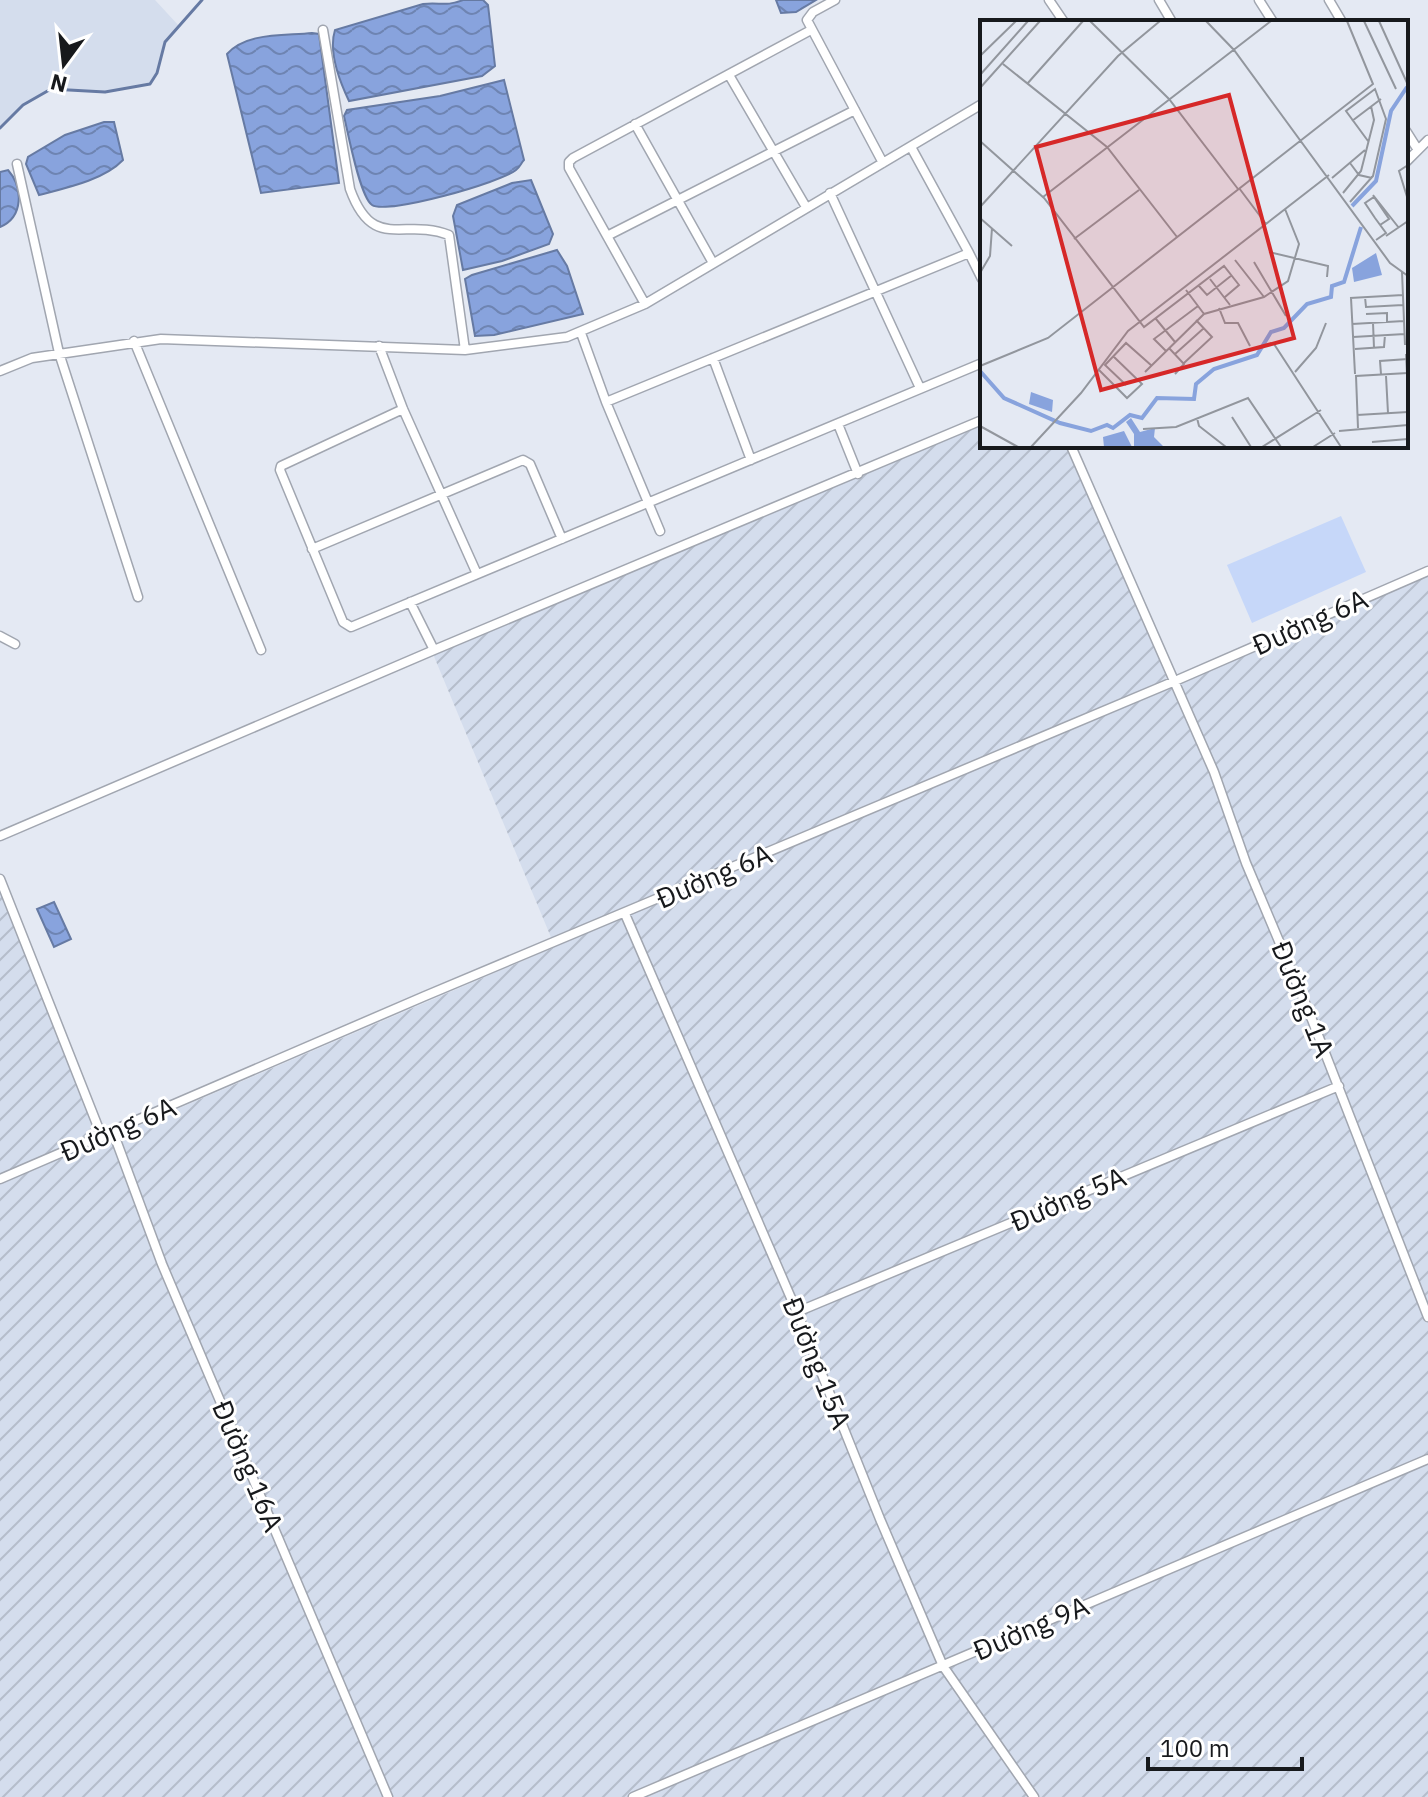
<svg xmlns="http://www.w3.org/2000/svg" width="1428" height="1797" viewBox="0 0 1428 1797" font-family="'IBM Plex Sans',sans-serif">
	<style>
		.built { fill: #d4dded }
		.industrial { fill: url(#industrial-furrows) }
		.garden { fill: #c6d7f9 }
		.water { fill: url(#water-waves); stroke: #667aa3; stroke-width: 2 }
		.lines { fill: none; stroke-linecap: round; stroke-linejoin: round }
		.stream { stroke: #667aa3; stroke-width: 3 }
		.minor-casing { stroke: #a1a6b0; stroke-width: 11 }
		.minor { stroke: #fff; stroke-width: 8 }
		.labels { text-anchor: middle; stroke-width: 6; stroke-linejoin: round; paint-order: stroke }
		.street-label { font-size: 28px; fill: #17191c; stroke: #fff }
		.inset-river { fill: none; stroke: #88a3dd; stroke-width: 4 }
		.inset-road { fill: none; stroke: #92969d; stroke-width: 2 }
		.view { fill: #d62828; fill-opacity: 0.15; stroke: #d62828; stroke-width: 4 }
		.inset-edge { fill: none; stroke: #17191c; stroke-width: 4 }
	</style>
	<defs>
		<pattern id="industrial-furrows" width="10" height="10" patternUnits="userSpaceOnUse" patternTransform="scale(2)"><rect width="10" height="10" fill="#d4dded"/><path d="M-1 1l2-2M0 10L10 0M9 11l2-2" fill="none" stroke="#b5bdcb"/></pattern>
		<pattern id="water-waves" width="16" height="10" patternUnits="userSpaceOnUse" patternTransform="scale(2)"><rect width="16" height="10" fill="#88a3dd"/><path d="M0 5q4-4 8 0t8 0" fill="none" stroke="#6e84b2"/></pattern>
	</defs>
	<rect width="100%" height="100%" fill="#e4e9f3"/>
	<path class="built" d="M0,0H155L179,26L165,42L157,73L150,84L105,92L51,89L23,105L0,128Z"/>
	<path class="industrial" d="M982,424V446H1067L1171,679L1180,683L1428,575V1797H0V888L100,1142L555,947L433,654Z"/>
	<path class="garden" d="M1341,516L1366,572L1252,623L1227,565Z"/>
	<path class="water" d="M463,0H483L488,5L495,66L482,76L349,101C339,80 328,52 335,30L423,4C441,2 445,7 463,0Z
		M776,0H816L796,12L781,13Z
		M312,33L319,34L339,183L261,193L227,54C247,32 284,36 312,33Z
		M504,80L524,160C521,163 520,167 516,170C502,182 387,215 372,205C360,197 348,133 344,116L347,110L440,96Z
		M104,122H114L123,160C104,180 66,188 39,195L26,164L28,157L65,135Z
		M8,170C23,187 24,217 0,227V172Z
		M531,180L553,234L549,244L502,261L463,270L453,216L457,205L512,183Z
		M557,250L567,266L583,314L494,335L475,336L465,279L472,275Z
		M54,902L71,939L54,947L37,909Z"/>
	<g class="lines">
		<path class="stream" d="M0,128L23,105L51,89L105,92L150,84L157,73L165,42L202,0"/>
		<g class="minor-casing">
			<path id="minor" d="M835,0L813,12L807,20L883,163
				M1049,0L1064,22
				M1159,0L1172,22
				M1259,0L1273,22
				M1329,0L1342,22
				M323,30L350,189C373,253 404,217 449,235L465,350
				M729,75L806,207
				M635,124L713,263
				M1406,131L1418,150
				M1406,162L1428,140
				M17,164L59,353L138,597
				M830,193L920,388
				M607,236L855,110
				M969,253L982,279
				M645,304L569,168V162L573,158L811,30
				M581,333L606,402L660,531
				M134,341L261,650
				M379,346L403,409L477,574
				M713,358L751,460
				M0,371L32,358L161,339L465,350L567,337L645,304L982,104
				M606,402L969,253L911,147
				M403,409L281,466L280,470L343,622L351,627L982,363
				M838,424L858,474
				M1071,446L1214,772L1246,863L1311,1017L1428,1317
				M312,549L523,460L530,464L562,539
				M410,602L434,650
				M0,636L15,644
				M0,836L434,650L982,420
				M0,879L102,1137
				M625,914L797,1312L880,1519L943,1666L1034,1797
				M113,1132L162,1264L388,1797
				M0,1179L425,996L1175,681L1428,571
				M797,1312L1339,1086
				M633,1797L1428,1459"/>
		</g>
		<use href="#minor" class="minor"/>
	</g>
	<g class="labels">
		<g class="street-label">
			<text transform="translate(1310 622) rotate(-24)" y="10">Đường 6A</text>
			<text transform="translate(714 876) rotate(-23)" y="10">Đường 6A</text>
			<text transform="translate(1303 999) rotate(68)" y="10">Đường 1A</text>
			<text transform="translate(118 1129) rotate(-23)" y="10">Đường 6A</text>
			<text transform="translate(1068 1199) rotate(-23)" y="10">Đường 5A</text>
			<text transform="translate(817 1363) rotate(68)" y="10">Đường 15A</text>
			<text transform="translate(248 1466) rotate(67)" y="10">Đường 16A</text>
			<text transform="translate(1031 1628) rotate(-23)" y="10">Đường 9A</text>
		</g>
	</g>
	<g transform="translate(980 20)">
		<rect width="428" height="428" fill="#e4e9f3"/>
		<path d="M396,233L402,255L374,262L372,248ZM51,372L73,380L72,392L49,384ZM151,398L160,412L175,408L174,417L184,427H154V414L146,402ZM144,411L152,427H124L123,417Z" fill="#88a3dd"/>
		<path class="inset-river" d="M372,186L396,161L411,91L427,67M0,351L24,378L80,403L111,411L127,405L133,408L150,395L162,398L177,378L214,379L216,364L234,349L277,335L291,312L304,308L327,284L351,277L352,266L364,262L381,207"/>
		<path class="inset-road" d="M110,1L189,79L258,169M226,1L254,30L410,243L428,256M384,1L416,69M399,1L428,65M0,36L36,1M23,44L127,127L197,217M0,55L48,1M47,64L103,1M0,68L60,1M372,101L401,79M0,121L64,178L164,307L244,246L259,265L245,277M370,143L379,155L392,158M428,145L419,151L428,180M352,158L385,130M259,168L286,204M363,173L381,151L394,100L391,86M393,175L419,208M63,177L291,1M370,182L393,156L406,99L395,69L366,91L388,121M0,187L138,36L180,1M0,198L32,226M406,216L428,201M94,219L159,170M396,220L406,213L395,198L385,183L394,177L409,199L400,205M289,232L348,246L347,257M255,240L284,277M274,242L306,296M422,252L425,325M0,253L10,236L12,208M230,259L250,285M219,266L227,275L252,255M206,270L224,294M385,277L386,287L423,285M370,278L423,275M371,278L375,354M239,288L245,303H258L270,326M386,294L407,293V302M176,299L195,322M393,303L394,328M372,304L424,301M373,317L425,314M294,324L361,427M189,328L204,344L195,354M375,329L404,327L405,315M186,331L174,319L218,286M195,334L224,308M426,334L428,373M204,343L232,317L216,300M0,346L68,318L393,64L367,1M118,349L147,378L162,364L133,336M165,352L224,294L284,277L308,261L319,224L305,189M315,352L336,328L346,303M401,354L400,341L428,339M406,356L408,393M146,365L125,345L146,323L172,346M377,395L428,392M252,397L271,427M217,398L219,406L246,427M0,406L38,427M378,408L376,356L428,353M163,409L196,407L268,378L301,427M359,411L428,405M392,422L428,419M51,427L101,373L148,311L349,155M282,427L341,390M333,427L355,413"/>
		<path class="view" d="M249,75L314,318L121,370L56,127Z"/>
		<rect width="428" height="428" class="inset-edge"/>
	</g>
	<g transform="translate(64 64) rotate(195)" stroke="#ffffff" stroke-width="6" paint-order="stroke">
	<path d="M0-6L14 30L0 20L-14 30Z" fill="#17191c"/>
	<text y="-12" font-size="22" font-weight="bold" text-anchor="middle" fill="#17191c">N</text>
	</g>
	<path d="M1148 1757v12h154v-12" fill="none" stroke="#17191c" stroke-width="4"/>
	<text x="1160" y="1757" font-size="24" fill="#17191c" stroke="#ffffff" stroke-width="6" paint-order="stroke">100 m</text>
</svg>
